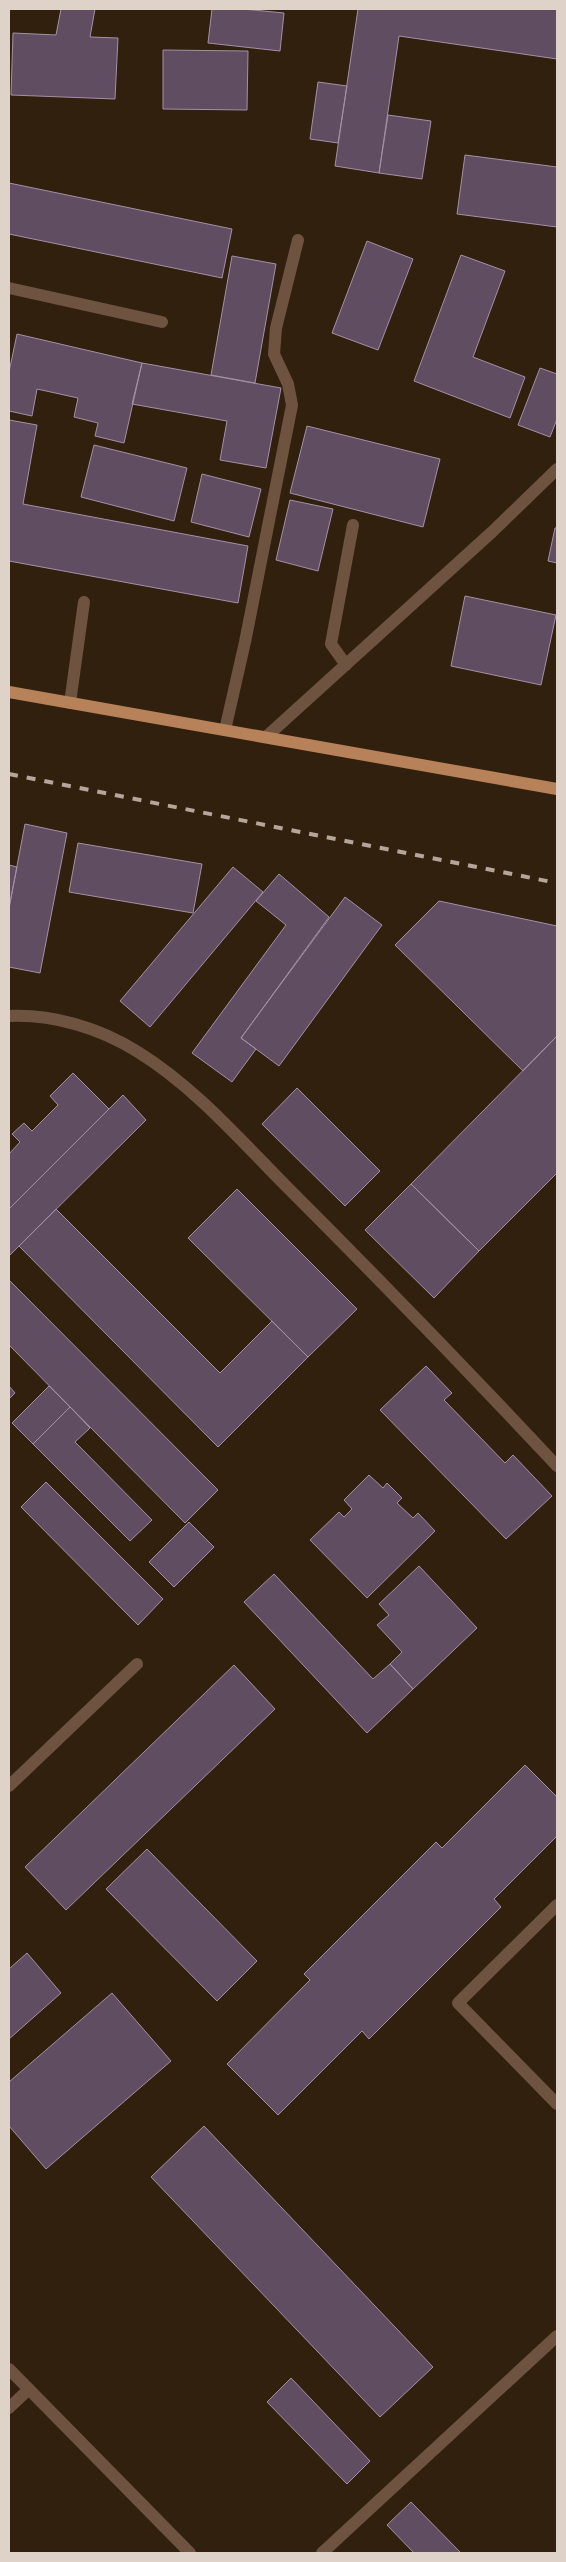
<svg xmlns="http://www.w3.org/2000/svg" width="566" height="2562" viewBox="0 0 566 2562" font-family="'Work Sans',sans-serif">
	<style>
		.building { fill: #604d61; stroke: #a490a6 }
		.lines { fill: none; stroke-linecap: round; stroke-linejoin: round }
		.minor { stroke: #6e5440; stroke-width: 12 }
		.major { stroke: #b78259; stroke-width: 12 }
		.rail { stroke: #b4a69a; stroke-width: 4; stroke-dasharray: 9 9; stroke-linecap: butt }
	</style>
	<rect width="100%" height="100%" fill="#32200f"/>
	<path class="building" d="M61,9H95L90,37L118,38L115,99L11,95L13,33L56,35Z
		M212,9H243L284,13L280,51L208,43Z
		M358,9H557V59L399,36L379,173L335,166Z
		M163,50L248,51L247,110L163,109Z
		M318,82L347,86L338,143L310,139Z
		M388,115L431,121L422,179L379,173Z
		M465,155L557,167V227L457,214Z
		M9,183L232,229L222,278L9,234Z
		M367,241L413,259L378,350L332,333Z
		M461,255L505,271L473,357L525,377L510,418L414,381Z
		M232,256L276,264L255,383L211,375Z
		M17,334L142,363L124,443L95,436L98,423L74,417L78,398L37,389L32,416L9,411V372Z
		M142,363L281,388L266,468L220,460L227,421L132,404Z
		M540,368L557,374V419L550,437L518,425Z
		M9,420L37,425L23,504L248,546L238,603L9,561Z
		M307,426L440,459L423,527L290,493Z
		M94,445L187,468L174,521L81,497Z
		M202,474L261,489L249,537L191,522Z
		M290,500L333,509L318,571L276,560Z
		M555,528H557V563L548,561Z
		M465,596L556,615L541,685L451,666Z
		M25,824L67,833L40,973L9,967V908Z
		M78,843L202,864L193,913L69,892Z
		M9,865L17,867L9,908Z
		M233,867L263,892L150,1027L120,1001Z
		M279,874L329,917L241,1038L256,1049L232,1082L192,1053L286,925L256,901Z
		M345,897L382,925L279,1066L241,1038Z
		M439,901L557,926V1036L523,1071L395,945Z
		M557,1036V1173L479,1251L411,1184Z
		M73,1073L109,1109L9,1209V1154L20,1142L12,1134L24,1123L32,1131L58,1105L50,1096Z
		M297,1088L380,1171L345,1206L262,1124Z
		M123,1095L146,1120L9,1256V1209Z
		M411,1184L479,1251L434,1298L365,1230Z
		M237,1189L357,1309L308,1357L188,1238Z
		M56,1209L220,1373L272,1321L308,1357L218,1447L19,1246Z
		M9,1280L218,1490L185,1523L9,1345Z
		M426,1366L452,1393L444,1400L505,1463L513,1455L552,1496L506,1539L380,1410Z
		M9,1386L15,1393L9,1399Z
		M49,1386L70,1407L33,1444L12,1423Z
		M70,1407L90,1428L75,1442L152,1520L130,1541L33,1444Z
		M369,1475L383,1488L387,1483L402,1498L397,1503L413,1518L418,1513L435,1531L367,1598L310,1540L339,1512L344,1517L352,1509L344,1500Z
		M46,1482L163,1599L138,1625L21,1507Z
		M189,1522L214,1547L174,1587L149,1562Z
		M419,1566L477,1628L413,1689L390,1664L402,1652L377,1625L389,1615L379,1604Z
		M274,1574L373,1679L390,1664L413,1689L367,1733L244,1602Z
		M234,1665L275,1709L66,1910L25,1867Z
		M525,1765L557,1797V1836L494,1899L501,1907L369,2039L362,2031L278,2115L227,2064L310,1980L304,1974L436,1842L442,1848Z
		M147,1849L257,1961L217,2001L106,1889Z
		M27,1953L61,1993L9,2039V1969Z
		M112,1993L171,2061L46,2169L9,2126V2082Z
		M204,2126L433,2367L380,2417L151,2177Z
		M291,2378L370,2461L347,2484L267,2402Z
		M411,2502L461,2553H414L387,2525Z"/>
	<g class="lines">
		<path class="minor" d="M9,288L162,322
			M346,665L331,644L353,525
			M70,703L84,602
			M225,730L245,642L292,405L288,384L274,354L276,328L298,240
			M266,737L492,532L557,469
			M9,1016C53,1014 100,1028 138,1052C196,1088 241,1141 289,1189C380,1280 469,1372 557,1466
			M9,1786L137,1664
			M557,1905L458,2003L557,2104
			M9,2369L190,2553
			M9,2408L29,2389
			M322,2553L557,2336"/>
		<path class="major" d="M9,692L557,789"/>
		<path class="rail" d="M9,774L557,883"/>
	</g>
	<rect width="566" height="2562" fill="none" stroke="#dfd2c8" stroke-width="20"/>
</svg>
